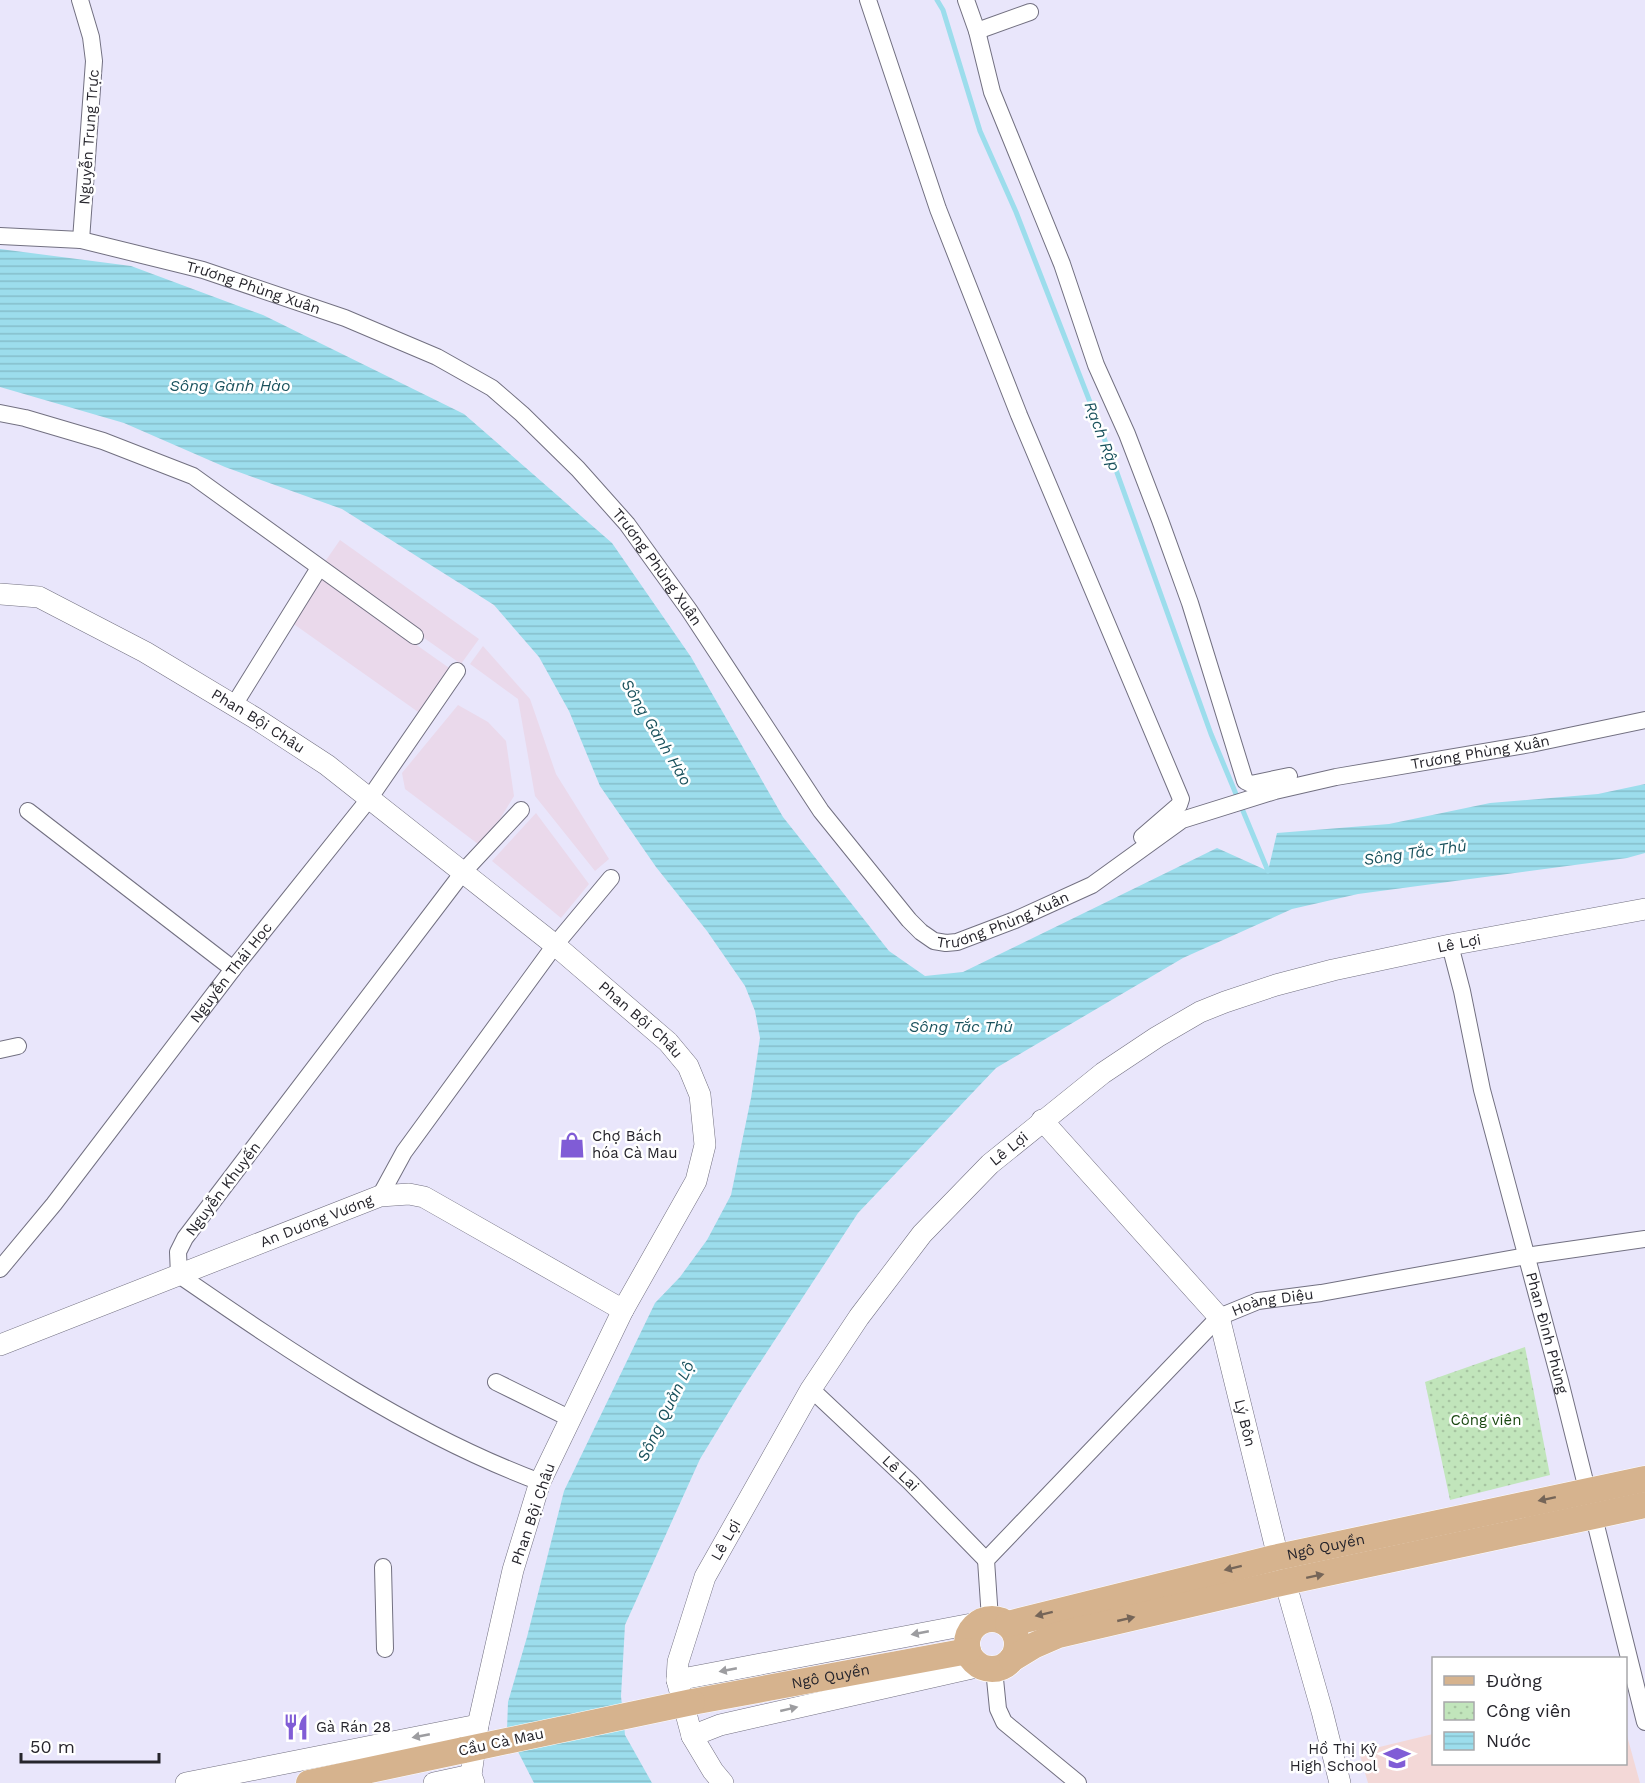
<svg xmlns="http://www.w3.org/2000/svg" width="1645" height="1783" viewBox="0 0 1645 1783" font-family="'Work Sans',sans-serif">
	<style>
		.commercial { fill: #ead9eb }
		.education { fill: #f3d8d7 }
		.park { fill: url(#park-dots) }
		.water { fill: url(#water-rules) }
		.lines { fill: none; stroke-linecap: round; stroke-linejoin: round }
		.stream { stroke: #9cddec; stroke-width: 5 }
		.minor-casing { stroke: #727081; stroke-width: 18 }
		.tertiary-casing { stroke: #727081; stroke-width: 22 }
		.primary-casing { stroke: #fff; stroke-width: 27 }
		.minor { stroke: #fff; stroke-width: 16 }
		.tertiary { stroke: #fff; stroke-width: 21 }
		.primary { stroke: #d6b38e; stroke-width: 26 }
		.primary-bridge-casing { stroke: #fff; stroke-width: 27; stroke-linecap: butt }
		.primary-bridge { stroke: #d6b38e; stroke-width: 26 }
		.oneway { fill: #756558 }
		.oneway2 { fill: #9d9da0 }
		.labels { text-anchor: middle; stroke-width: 5; stroke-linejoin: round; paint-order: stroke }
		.street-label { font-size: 15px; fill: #26252c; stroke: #fff }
		.poi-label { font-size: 15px; fill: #26252c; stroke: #fff; text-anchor: start }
		.park-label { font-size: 15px; fill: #1a4811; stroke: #fff }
		.water-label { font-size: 16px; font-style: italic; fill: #1a525d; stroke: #fff }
	</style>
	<defs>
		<pattern id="park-dots" width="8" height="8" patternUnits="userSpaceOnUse" patternTransform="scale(1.5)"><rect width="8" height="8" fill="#c1e5bb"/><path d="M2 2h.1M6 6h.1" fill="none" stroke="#a6c4a1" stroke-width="1.8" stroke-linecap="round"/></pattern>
		<pattern id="water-rules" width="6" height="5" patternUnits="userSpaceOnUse" patternTransform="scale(1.5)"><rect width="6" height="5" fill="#9cddec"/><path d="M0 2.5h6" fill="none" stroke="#86becb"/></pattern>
	</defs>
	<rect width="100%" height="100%" fill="#e9e6fb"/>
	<path class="commercial" d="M340,540L479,639L461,664L322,566Z
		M319,576L452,670L421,714L288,620Z
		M483,646L530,699L556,774L609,859L595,871L535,796L518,699L470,664Z
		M458,705L488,722L506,741L514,796L500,819L478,844L405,789L402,773Z
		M536,813L589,884L561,918L492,861Z"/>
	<path class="education" d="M1626,1732L1640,1783H1368L1359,1752L1433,1734L1434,1764H1626Z"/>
	<path class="park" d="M1525,1347L1550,1475L1450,1500L1425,1382Z"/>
	<path class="water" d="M0,249L131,266L263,315L464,414L612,543L691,657L783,817L889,951L925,976L963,972L1217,848L1268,871L1277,833L1389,824L1490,803L1598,794L1645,784V853L1627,858L1358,894L1292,909L1183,958L996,1068L858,1213L742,1390L700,1459L625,1625L621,1696L625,1735L652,1783H534L507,1730L508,1702L527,1637L564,1491L655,1303L680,1277L707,1240L731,1195L751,1098L760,1038L755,1011L745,986L707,931L656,867L600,786L569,711L539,657L494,605L342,509L225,467L124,423L0,387Z"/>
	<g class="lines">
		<path class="stream" d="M937,0L943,10L980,131L1016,212L1111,456L1211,734L1268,871"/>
		<g class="minor-casing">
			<g id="minor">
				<path d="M80,0L91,37L94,61L81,240"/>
				<path d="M868,0L938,209L1019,415L1181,799L1179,805L1142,837"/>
				<path d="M966,0L977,31L992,92L1062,264L1096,365L1127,434L1160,520L1190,603L1245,781L1251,784L1289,776"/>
				<path d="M977,31L1030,12"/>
				<path id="s1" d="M0,236L81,240L203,270L345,318L437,357L492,388L522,414L578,469L627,524L689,610L821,811L909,920L921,932L934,941L946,943L957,942L1015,920L1092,885L1182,820L1275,791L1336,777L1531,744L1645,720"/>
				<path d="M0,413L25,418L103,441L193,476L415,636"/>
				<path d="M234,705L319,568"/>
				<path d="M521,810L464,871L185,1238L178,1252L179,1275C294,1354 409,1433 540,1482"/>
				<path d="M28,811L233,969"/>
				<path id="s2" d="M1450,945L1462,991L1482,1090L1560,1381L1645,1722"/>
				<path d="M0,1050L18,1046"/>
				<path d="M380,1196L404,1152L555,945L611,878"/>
				<path id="s3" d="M0,1269L54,1204L233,969L369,799L457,671"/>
				<path d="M496,1382L571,1419"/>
				<path id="s4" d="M811,1389L910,1482L986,1560"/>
				<path d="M383,1567L385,1649"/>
				<path id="s5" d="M990,1619L986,1560L1219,1317L1258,1301L1321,1293L1526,1256L1645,1239"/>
				<path d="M994,1669L998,1709L1004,1722L1078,1783"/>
			</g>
		</g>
		<g class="tertiary-casing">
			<g id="tertiary">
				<path id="s6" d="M0,594L39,597L145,652L255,718L327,765L555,945L668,1042L688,1066L700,1095L705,1145L696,1181L623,1310L540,1482L513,1570L478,1725L471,1775L474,1783"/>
				<path id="s7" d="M1042,1120L1219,1317L1278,1557L1322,1711L1340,1783"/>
				<path id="s8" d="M0,1345L380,1196L409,1194L424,1197L623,1310"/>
				<path d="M677,1680L977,1623"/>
				<path d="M692,1736L720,1725L981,1666"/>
				<path d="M186,1783L478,1725"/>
				<path d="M434,1783L471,1775"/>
				<path id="s9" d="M723,1783L713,1771L692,1736L677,1680L678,1662L705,1577L811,1389L859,1317L922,1234L990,1164L1103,1073L1157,1037L1200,1012L1225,1002L1276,985L1333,970L1450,945L1645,909"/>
			</g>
		</g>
		<g class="primary-casing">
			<g id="primary">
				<circle cx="992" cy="1644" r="25"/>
				<path id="s10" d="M1008,1624L1278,1557L1645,1479"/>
				<path d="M1012,1659L1035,1645L1058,1635L1285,1582L1645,1505"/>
				<path id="s11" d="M692,1702L968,1651"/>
				<path d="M309,1783L464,1750"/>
			</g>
		</g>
		<use href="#minor" class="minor"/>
		<use href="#tertiary" class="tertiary"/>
		<use href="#primary" class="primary"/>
		<g class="primary-bridge-casing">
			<path id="primary-bridge" d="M464,1750L692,1702"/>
		</g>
		<use href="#primary-bridge" class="primary-bridge"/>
	</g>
	<defs><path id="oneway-solid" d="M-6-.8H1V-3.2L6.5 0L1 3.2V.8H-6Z" transform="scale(1.5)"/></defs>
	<g class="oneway">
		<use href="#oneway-solid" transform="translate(1547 1499) rotate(168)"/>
		<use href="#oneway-solid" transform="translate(1233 1568) rotate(166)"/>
		<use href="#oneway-solid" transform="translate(1315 1576) rotate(-12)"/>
		<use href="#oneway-solid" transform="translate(1044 1614) rotate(166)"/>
		<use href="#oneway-solid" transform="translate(1126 1619) rotate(-13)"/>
	</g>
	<g class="oneway2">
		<use href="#oneway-solid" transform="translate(920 1633) rotate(169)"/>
		<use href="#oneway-solid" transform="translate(728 1670) rotate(169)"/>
		<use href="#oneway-solid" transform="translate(789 1709) rotate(-13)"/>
		<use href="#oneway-solid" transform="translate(421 1736) rotate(169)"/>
	</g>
	<defs>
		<g id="shop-bare" transform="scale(2.07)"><path d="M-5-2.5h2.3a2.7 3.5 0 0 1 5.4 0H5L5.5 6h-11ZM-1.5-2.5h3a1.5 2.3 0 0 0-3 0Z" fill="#805cd6" stroke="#fff" stroke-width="2.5" paint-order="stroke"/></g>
		<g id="restaurant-bare" transform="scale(2.07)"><path d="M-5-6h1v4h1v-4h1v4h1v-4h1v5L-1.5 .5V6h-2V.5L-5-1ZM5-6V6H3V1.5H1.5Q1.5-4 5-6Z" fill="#805cd6" stroke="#fff" stroke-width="2.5" paint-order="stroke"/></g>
		<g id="school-bare" transform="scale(2.07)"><path d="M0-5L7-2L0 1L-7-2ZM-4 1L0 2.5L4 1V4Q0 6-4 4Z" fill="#805cd6" stroke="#fff" stroke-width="2.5" paint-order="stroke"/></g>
	</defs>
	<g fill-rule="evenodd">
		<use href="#shop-bare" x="572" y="1145"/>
		<use href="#restaurant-bare" x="296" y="1727"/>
		<use href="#school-bare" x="1397" y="1758"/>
	</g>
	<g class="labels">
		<g class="street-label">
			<text transform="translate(89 137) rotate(-86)" y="5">Nguyễn Trung Trực</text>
			<text dy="5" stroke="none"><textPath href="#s1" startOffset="260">Trương Phùng Xuân</textPath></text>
			<text dy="5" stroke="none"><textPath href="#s1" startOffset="764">Trương Phùng Xuân</textPath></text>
			<text dy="5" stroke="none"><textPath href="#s6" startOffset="291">Phan Bội Châu</textPath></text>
			<text dy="5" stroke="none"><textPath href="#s1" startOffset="1818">Trương Phùng Xuân</textPath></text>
			<text dy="5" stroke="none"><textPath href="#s1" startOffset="1304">Trương Phùng Xuân</textPath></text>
			<text dy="5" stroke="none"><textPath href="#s9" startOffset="1254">Lê Lợi</textPath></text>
			<text dy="5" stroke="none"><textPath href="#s3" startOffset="376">Nguyễn Thái Học</textPath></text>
			<text dy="5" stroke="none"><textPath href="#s6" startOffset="777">Phan Bội Châu</textPath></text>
			<text dy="5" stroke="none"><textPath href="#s9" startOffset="750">Lê Lợi</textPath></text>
			<text transform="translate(223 1189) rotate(-53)" y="5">Nguyễn Khuyến</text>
			<text dy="5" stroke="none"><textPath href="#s8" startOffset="340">An Dương Vương</textPath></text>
			<text dy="5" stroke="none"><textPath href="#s5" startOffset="452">Hoàng Diệu</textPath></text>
			<text dy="5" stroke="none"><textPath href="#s2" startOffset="400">Phan Đình Phùng</textPath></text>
			<text dy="5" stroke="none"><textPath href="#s7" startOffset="374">Lý Bôn</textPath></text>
			<text dy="5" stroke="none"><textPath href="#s4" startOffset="123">Lê Lai</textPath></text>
			<text transform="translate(533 1514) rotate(-71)" y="5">Phan Bội Châu</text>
			<text dy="5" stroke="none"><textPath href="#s9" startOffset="264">Lê Lợi</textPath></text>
			<text dy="5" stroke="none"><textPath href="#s10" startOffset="327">Ngô Quyền</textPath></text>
			<text dy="5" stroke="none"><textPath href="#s11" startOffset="141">Ngô Quyền</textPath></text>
			<text transform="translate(501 1742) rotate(-12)" y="5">Cầu Cà Mau</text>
		</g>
		<g class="poi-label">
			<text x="592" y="1141">Chợ Bách<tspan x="592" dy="17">hóa Cà Mau</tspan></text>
			<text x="316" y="1732">Gà Rán 28</text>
			<text x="1377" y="1754" text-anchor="end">Hồ Thị Kỷ<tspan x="1377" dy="17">High School</tspan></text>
		</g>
		<g class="park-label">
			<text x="1486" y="1425">Công viên</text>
		</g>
		<g class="water-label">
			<text x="230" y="391">Sông Gành Hào</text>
			<text transform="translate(1103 436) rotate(69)" y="6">Rạch Rập</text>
			<text transform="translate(657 732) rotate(59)" y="6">Sông Gành Hào</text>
			<text transform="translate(1415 852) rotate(-8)" y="6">Sông Tắc Thủ</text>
			<text x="961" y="1032">Sông Tắc Thủ</text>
			<text transform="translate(665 1411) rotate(-64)" y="6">Sông Quản Lộ</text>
		</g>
	</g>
	<rect x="1432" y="1657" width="195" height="108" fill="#ffffff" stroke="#a8a8ab" stroke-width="1.5"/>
	<rect x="1444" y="1676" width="30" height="9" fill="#d6b38e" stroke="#a8a8ab" stroke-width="1.5"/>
	<text x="1486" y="1687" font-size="18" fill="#26252c">Đường</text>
	<rect x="1444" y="1702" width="30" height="18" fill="url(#park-dots)" stroke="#a8a8ab" stroke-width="1.5"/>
	<text x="1486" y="1717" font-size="18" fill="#26252c">Công viên</text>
	<rect x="1444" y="1732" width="30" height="18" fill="url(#water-rules)" stroke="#a8a8ab" stroke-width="1.5"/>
	<text x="1486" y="1747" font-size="18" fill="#26252c">Nước</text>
	<path d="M21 1753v9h138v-9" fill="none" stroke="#26252c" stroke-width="3"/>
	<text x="30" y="1753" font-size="18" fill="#26252c" stroke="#ffffff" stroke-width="4.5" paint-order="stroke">50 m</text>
</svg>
